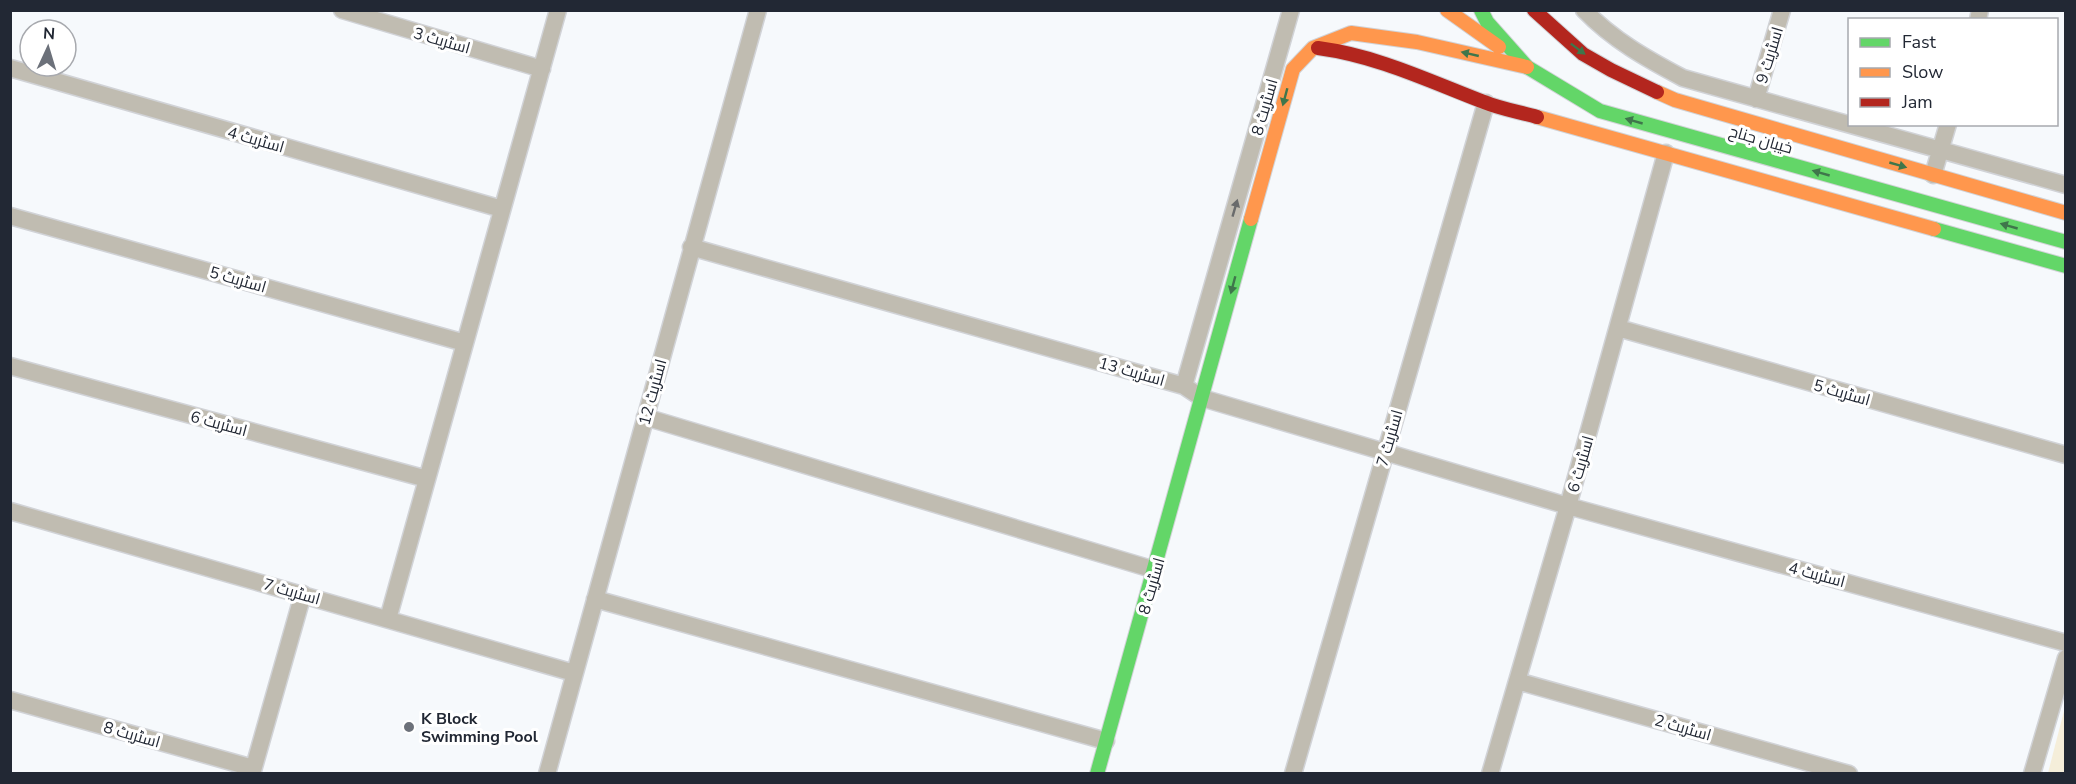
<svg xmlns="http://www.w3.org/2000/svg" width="2076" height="784" viewBox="0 0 2076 784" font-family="'Nunito Sans',Cairo,sans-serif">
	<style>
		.green { fill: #f5eeda }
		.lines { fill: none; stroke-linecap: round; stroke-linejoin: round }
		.street-casing { stroke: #d1d3d7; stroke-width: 19 }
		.fast-casing { stroke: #d1d3d7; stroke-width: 16 }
		.slow-casing { stroke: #d1d3d7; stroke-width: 16 }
		.jam-casing { stroke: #d1d3d7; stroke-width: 16 }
		.street { stroke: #c0bcb1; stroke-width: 16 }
		.fast { stroke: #63d668; stroke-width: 14 }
		.slow { stroke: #ff974d; stroke-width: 14 }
		.jam { stroke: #b3261e; stroke-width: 14 }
		.oneway { fill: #3f764b }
		.oneway2 { fill: #696b6c }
		.poi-dot { fill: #6c717a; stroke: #fff; stroke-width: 2 }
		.labels { text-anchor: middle; stroke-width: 6; stroke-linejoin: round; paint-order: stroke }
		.street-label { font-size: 16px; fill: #222834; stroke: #fff }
		.poi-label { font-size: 16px; font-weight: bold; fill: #222834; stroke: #fff; text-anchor: start }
	</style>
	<rect width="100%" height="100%" fill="#f6f9fc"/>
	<path class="green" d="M2065,707V773H2048Z"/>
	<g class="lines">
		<g class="street-casing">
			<path id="street" d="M342,10L542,69
				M1584,10C1613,40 1647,59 1683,78L2066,185
				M1978,20L1980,10
				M10,68L502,209
				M1756,99L1782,10
				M1933,175L1948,124
				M10,216L465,343
				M691,247L1184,386L1202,398L1568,506L2066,643
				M1618,328L2066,455
				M10,366L427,479
				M1184,386L1291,10
				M645,417L1155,570
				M10,511L574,673
				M595,599L1106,741
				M388,619L558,10
				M1517,681L1849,774
				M10,700L253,768
				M252,774L303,594
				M547,774L758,10
				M1293,774L1486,103
				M1490,774L1568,506L1666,153
				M2032,774L2066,658"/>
		</g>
		<g class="fast-casing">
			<path id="fast" d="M1481,10L1487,22L1527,67L1600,111L2066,242
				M1934,229L2066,266
				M1097,774L1251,219"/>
		</g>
		<g class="slow-casing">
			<path id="slow" d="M1447,10L1499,47
				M1657,92L1675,100L2066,213
				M1537,117L1934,229
				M1251,219L1293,69L1313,48L1351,33L1417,42L1527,67"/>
		</g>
		<g class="jam-casing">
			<path id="jam" d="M1534,10L1583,54L1611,70L1657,92
				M1318,48C1378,56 1429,81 1484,102C1501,109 1520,112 1537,117"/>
		</g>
		<use href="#street" class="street"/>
		<use href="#fast" class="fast"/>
		<use href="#slow" class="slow"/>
		<use href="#jam" class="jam"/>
	</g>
	<defs><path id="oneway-solid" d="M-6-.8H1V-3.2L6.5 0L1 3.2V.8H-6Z" transform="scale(1.5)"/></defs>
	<g class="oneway">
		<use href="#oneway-solid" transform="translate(1578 49) rotate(37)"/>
		<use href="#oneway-solid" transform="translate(1470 54) rotate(-167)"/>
		<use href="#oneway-solid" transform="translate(1285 97) rotate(105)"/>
		<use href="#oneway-solid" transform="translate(1634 121) rotate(-164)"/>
		<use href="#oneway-solid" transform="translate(1898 165) rotate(16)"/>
		<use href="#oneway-solid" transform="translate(1821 173) rotate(-164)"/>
		<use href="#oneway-solid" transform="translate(2009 226) rotate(-164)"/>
		<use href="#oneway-solid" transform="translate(1233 285) rotate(105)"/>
	</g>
	<use class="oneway2" href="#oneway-solid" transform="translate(1235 208) rotate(-74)"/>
	<circle class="poi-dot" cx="409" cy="727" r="6"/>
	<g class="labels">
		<g class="street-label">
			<text transform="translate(442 40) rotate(16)" y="6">اسٹریٹ 3</text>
			<text transform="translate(1769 55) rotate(-73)" y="6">اسٹریٹ 9</text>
			<text transform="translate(1264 107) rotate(-74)" y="6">اسٹریٹ 8</text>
			<text transform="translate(256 139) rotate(16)" y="6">اسٹریٹ 4</text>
			<text transform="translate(1761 139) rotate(16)" y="6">خیبان جناح</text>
			<text transform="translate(238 279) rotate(16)" y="6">اسٹریٹ 5</text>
			<text transform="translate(1132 371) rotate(16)" y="6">اسٹریٹ 13</text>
			<text transform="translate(652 392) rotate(-75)" y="6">اسٹریٹ 12</text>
			<text transform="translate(1842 392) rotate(16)" y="6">اسٹریٹ 5</text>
			<text transform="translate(219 423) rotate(15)" y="6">اسٹریٹ 6</text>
			<text transform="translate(1389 438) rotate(-74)" y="6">اسٹریٹ 7</text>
			<text transform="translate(1580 464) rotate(-74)" y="6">اسٹریٹ 6</text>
			<text transform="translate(1817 574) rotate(15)" y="6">اسٹریٹ 4</text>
			<text transform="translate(1151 586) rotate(-74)" y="6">اسٹریٹ 8</text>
			<text transform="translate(292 591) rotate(16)" y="6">اسٹریٹ 7</text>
			<text transform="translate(1683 727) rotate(16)" y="6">اسٹریٹ 2</text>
			<text transform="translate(132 734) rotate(16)" y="6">اسٹریٹ 8</text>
		</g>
		<g class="poi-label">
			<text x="421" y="724">K Block<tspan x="421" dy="18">Swimming Pool</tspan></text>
		</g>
	</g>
	<rect width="2076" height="784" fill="none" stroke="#222834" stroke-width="24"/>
	<rect x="1848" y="18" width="210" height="108" fill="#ffffff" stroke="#a7a9ae" stroke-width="1.5"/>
	<rect x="1860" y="38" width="30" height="9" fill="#63d668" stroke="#a7a9ae" stroke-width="1.5"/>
	<text x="1902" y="48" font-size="18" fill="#222834">Fast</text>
	<rect x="1860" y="68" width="30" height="9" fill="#ff974d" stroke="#a7a9ae" stroke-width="1.5"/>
	<text x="1902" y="78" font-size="18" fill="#222834">Slow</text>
	<rect x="1860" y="98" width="30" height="9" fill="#b3261e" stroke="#a7a9ae" stroke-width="1.5"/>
	<text x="1902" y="108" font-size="18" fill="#222834">Jam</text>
	<g transform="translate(48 48) rotate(4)"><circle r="28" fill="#ffffff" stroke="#a7a9ae" stroke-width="1.5"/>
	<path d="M0-4.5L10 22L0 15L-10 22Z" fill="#6c717a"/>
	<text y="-9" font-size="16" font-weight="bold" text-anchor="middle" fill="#222834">N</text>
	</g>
</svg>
